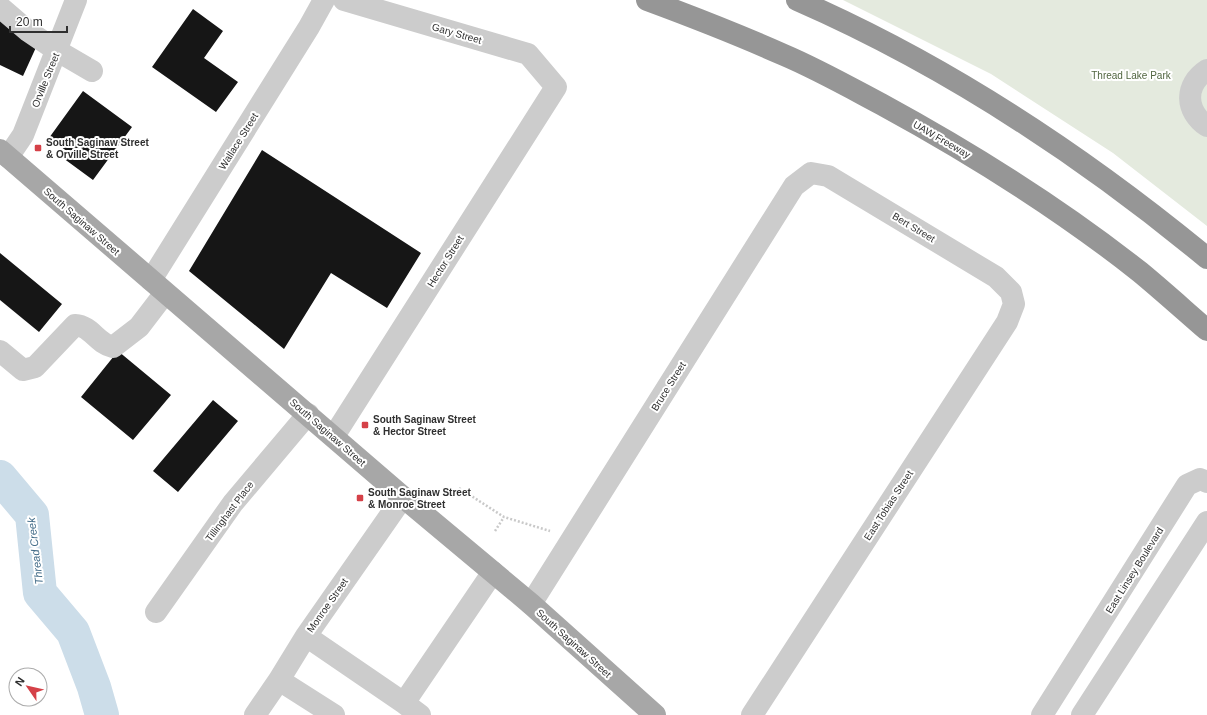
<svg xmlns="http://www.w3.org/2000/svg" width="1207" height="715" viewBox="0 0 1207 715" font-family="Helvetica,sans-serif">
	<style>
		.green { fill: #e4eade }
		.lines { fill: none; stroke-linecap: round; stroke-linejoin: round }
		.river { stroke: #ccdde9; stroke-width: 34 }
		.building { fill: #161616 }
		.path { stroke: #c9c9c9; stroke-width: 2.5; stroke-dasharray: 2 2; stroke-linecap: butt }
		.minor { stroke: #ccc; stroke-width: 22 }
		.major { stroke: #a7a7a7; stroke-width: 22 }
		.highway { stroke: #969696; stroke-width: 22 }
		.poi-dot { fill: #d54148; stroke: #fff; stroke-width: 1.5 }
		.labels { text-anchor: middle; stroke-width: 4; stroke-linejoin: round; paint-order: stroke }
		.street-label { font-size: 10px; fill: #2f2f2f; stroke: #fff }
		.park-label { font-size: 10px; fill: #516640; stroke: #fff }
		.poi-label { font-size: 10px; font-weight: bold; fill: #2f2f2f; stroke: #fff; text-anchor: start }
		.water-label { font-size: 11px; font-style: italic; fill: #446d89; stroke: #fff }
	</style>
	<rect width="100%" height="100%" fill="#fff"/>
	<path class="green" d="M843,0H1207V226L1113,153L991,74Z"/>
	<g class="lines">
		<path class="river" d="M0,477L32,515L40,593L73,632L94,687L102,715"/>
	</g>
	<path class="building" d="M193,9L223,31L204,58L238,82L216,112L152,67Z
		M0,12L38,43L23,76L0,65Z
		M83,91L132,127L93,180L63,158L68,152L49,138Z
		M262,150L421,253L387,308L331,273L284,349L189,271Z
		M0,253L62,304L39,332L0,300Z
		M118,351L171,395L133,440L81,397Z
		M213,400L238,421L178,492L153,471Z"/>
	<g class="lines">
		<path class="path" d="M459,488L504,517L550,531
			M495,531L504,517"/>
		<path class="minor" d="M0,7L28,31L56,50L92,71
			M1207,70C1184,85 1185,111 1207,126
			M8,157L23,135L76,0
			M151,280L309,27L324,0
			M0,351L23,370L35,367L75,325C92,326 96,343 113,347L139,327L165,293
			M334,436L556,87L528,54L344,0
			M531,604L794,186L811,173L828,176L996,277L1011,292L1014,304L1007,322L752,715
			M156,612L233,503L308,414
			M306,636L404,703L420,715
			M279,680L334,715
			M404,703L493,572
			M255,715L279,680L306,636L403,497
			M1042,715L1187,485L1200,479L1207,482
			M1082,715L1207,522"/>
		<path class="major" d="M0,150L403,497L531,604L655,715"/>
		<path class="highway" d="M647,0C693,17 739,35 784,55C817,69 849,87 881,104C971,153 1059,208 1140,272C1163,291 1185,311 1207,330
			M797,0C946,65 1082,155 1207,258"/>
	</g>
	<g class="poi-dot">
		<rect x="34" y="144" width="8" height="8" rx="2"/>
		<rect x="361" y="421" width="8" height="8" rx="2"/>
		<rect x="356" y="494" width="8" height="8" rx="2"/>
	</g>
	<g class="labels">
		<g class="street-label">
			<text transform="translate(457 33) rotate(16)" y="4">Gary Street</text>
			<text transform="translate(45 80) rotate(-68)" y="4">Orville Street</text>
			<text transform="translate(942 139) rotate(30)" y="4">UAW Freeway</text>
			<text transform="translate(238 141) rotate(-58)" y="4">Wallace Street</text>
			<text transform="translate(82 221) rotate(41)" y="4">South Saginaw Street</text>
			<text transform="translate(914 227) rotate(31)" y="4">Bert Street</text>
			<text transform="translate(445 261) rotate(-58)" y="4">Hector Street</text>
			<text transform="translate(668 386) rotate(-58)" y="4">Bruce Street</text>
			<text transform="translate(328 432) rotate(41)" y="4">South Saginaw Street</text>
			<text transform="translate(888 505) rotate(-57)" y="4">East Tobias Street</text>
			<text transform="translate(229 511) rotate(-53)" y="4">Tillinghast Place</text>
			<text transform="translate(1134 570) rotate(-58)" y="4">East Linsey Boulevard</text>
			<text transform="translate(327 605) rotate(-55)" y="4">Monroe Street</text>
			<text transform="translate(574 643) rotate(42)" y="4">South Saginaw Street</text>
		</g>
		<g class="park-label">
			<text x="1131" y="79">Thread Lake Park</text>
		</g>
		<g class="poi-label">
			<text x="46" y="146">South Saginaw Street<tspan x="46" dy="12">&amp; Orville Street</tspan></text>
			<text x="373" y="423">South Saginaw Street<tspan x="373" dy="12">&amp; Hector Street</tspan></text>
			<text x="368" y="496">South Saginaw Street<tspan x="368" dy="12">&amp; Monroe Street</tspan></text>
		</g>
		<g class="water-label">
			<text transform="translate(35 551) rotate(-97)" y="4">Thread Creek</text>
		</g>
	</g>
	<g transform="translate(28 687) rotate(304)"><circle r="19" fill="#ffffff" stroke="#acacac"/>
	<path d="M0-3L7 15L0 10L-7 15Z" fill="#d54148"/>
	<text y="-6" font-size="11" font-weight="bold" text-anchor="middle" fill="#2f2f2f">N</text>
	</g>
	<path d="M10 26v6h57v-6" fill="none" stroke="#2f2f2f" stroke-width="2"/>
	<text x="16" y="26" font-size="12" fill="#2f2f2f" stroke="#ffffff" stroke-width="3" paint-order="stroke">20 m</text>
</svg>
